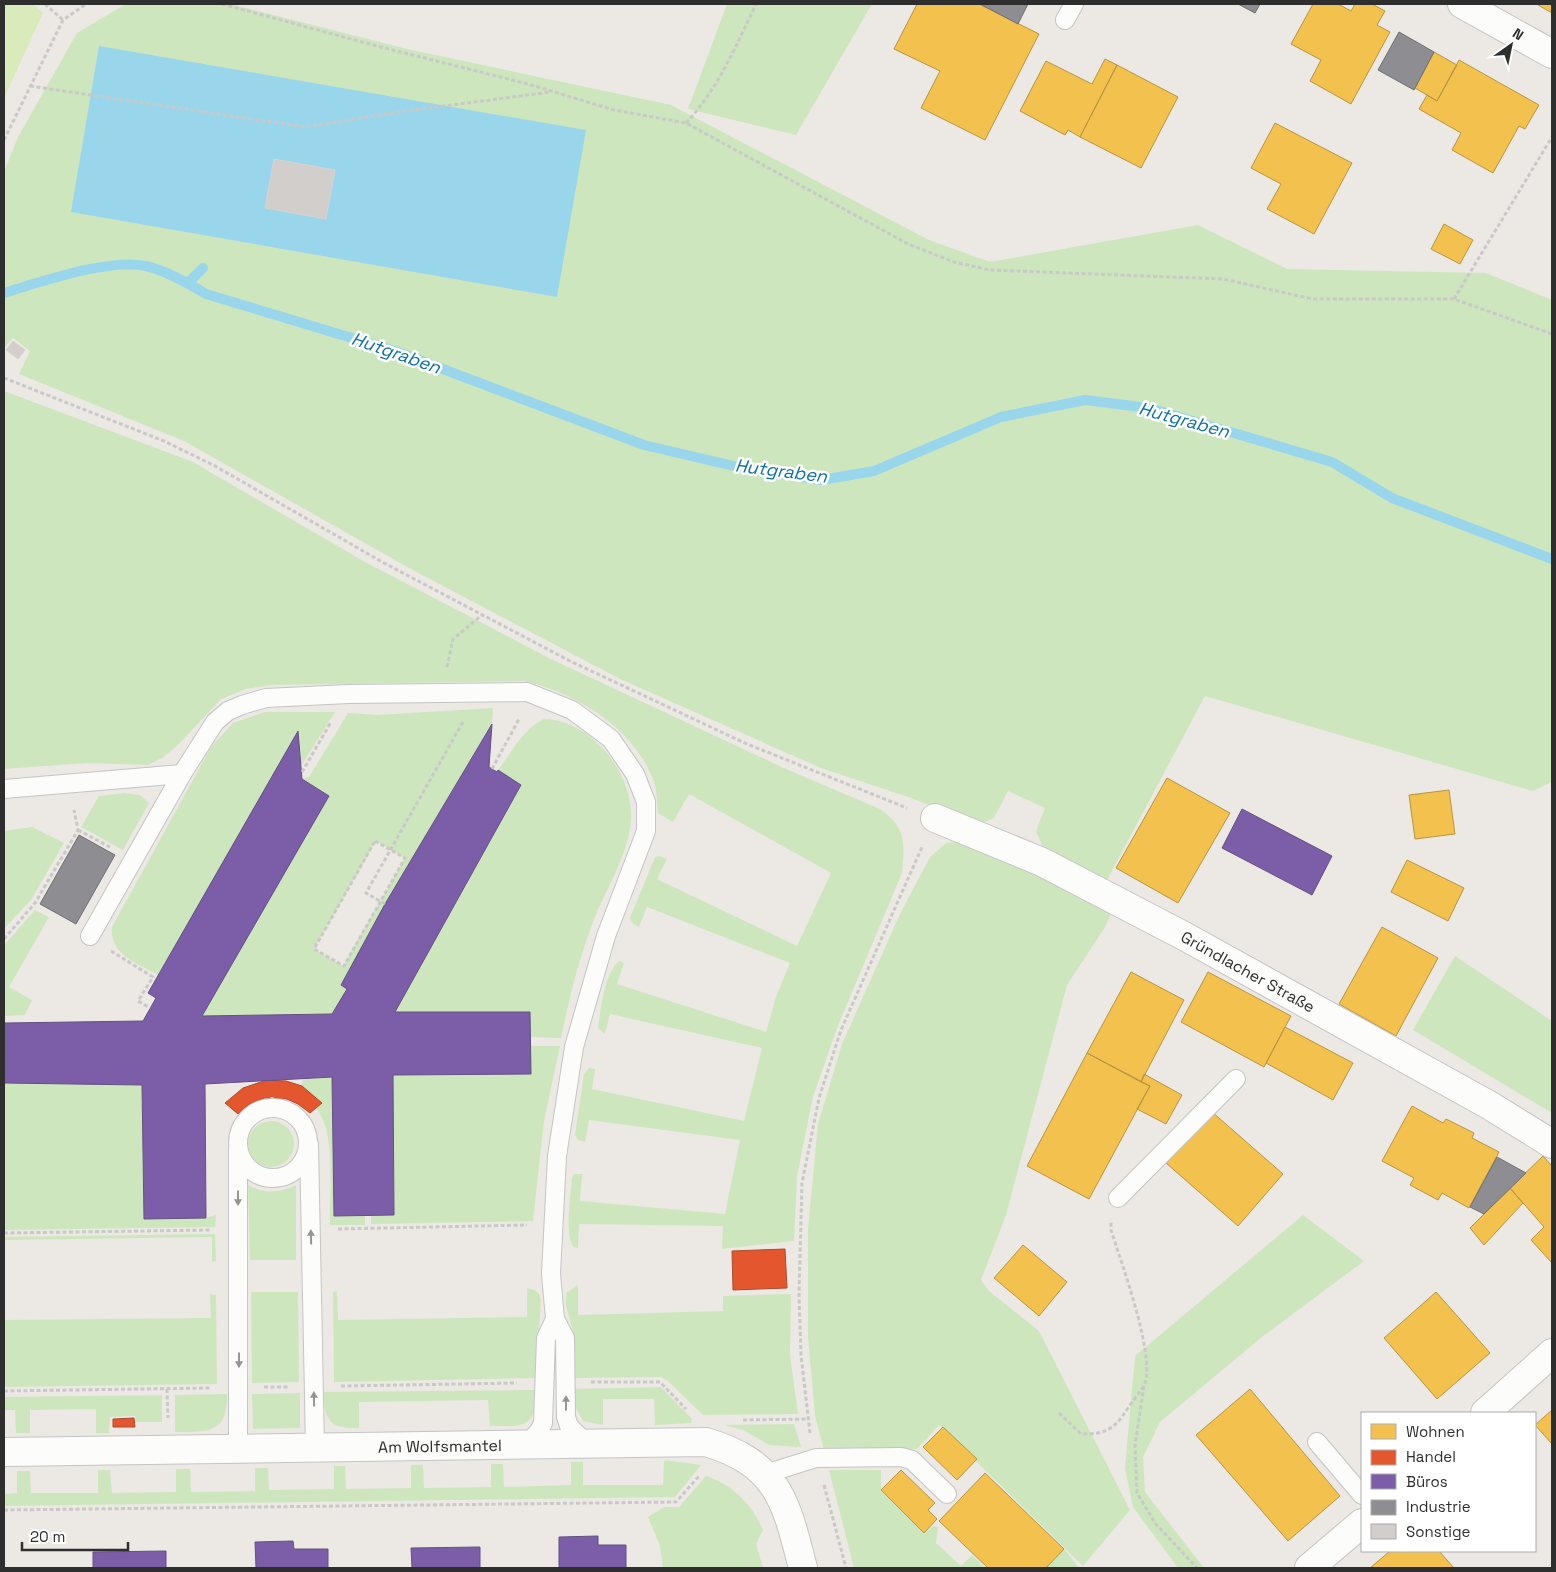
<svg xmlns="http://www.w3.org/2000/svg" width="1556" height="1572" viewBox="0 0 1556 1572" font-family="'Space Grotesk',sans-serif">
	<style>
		.green { fill: #cee6be; fill-rule: evenodd }
		.pitch { fill: #d9eabb }
		.water { fill: #99d6ec }
		.homes { fill: #f2c14e; stroke: #b79544 }
		.shops { fill: #e4572e; stroke: #ad4b2e }
		.offices { fill: #7b5ea7; stroke: #645083 }
		.industry { fill: #8d8d92; stroke: #707074 }
		.lines { fill: none; stroke-linecap: round; stroke-linejoin: round }
		.stream { stroke: #99d6ec; stroke-width: 10 }
		.building { fill: #d1cecb; stroke: #d7d4d0 }
		.service-casing { stroke: #c5c4c5; stroke-width: 20 }
		.minor-casing { stroke: #c5c4c5; stroke-width: 30 }
		.path { stroke: #c9c9c8; stroke-width: 3; stroke-dasharray: 4 2.5; stroke-linecap: butt }
		.service { stroke: #fcfcfb; stroke-width: 18 }
		.minor { stroke: #fcfcfb; stroke-width: 28 }
		.oneway { fill: #959594 }
		.labels { text-anchor: middle; stroke-width: 5; stroke-linejoin: round; paint-order: stroke }
		.street-label { font-size: 16px; fill: #2e2e2e; stroke: #fff }
		.water-label { font-size: 18px; font-style: italic; fill: #0d6fa3; stroke: #fff }
	</style>
	<rect width="100%" height="100%" fill="#ece8e4"/>
	<path class="green" d="M126,4H230L407,49L671,105L929,240L990,262L1198,225L1287,269L1486,273L1552,300V782L1533,791L1205,696L1107,880L1043,848L1036,831L1045,808L1008,791L994,818L980,824L908,797L821,768L620,679L409,568L184,441L19,374L30,351L13,338L4,348V172L18,137L77,33Z
		M727,4H872L796,135L688,109Z
		M4,391L193,462L365,562L551,659L786,769L880,809C906,827 905,843 902,873L837,1028L813,1097L797,1176L794,1241L722,1249L723,1226L579,1224L578,1248L574,1247C564,1236 571,1194 572,1178L574,1174H582L580,1201L725,1214L740,1140L589,1120L585,1142L578,1140L575,1135L584,1074L589,1068L595,1069L592,1089L744,1121L762,1048L610,1014L605,1034L598,1028C601,1008 604,974 619,961L624,963L617,984L766,1032L776,997L790,963L647,907L639,927L633,924L630,918L655,857L659,856L667,859L657,879L797,946L831,873L689,794L673,822L658,813C657,803 657,791 654,782C635,729 577,693 524,681L271,685L246,689L221,699L177,746L162,758L148,765L87,763L4,769Z
		M493,708L492,724L385,904L341,985L347,989L332,1014L202,1016L329,796L302,779L309,777L348,713L377,715ZM376,841L405,858L343,966L314,949Z
		M265,712H335L301,766L297,732L158,975C138,963 109,955 112,927L211,747L233,723Z
		M544,719C591,720 633,773 631,818C630,853 604,892 592,925C578,961 569,1000 561,1038L530,1037L529,1012L397,1013L395,1012L521,786L498,770C511,753 524,728 544,719Z
		M125,793L140,795L149,803L123,850L81,827L99,796Z
		M32,827L64,843L31,900L4,929V831Z
		M966,841L1114,907L1105,927L1067,985L1006,1215L981,1280L989,1291L1039,1331L1130,1510L1083,1566L939,1425L917,1449L824,1450L815,1416L808,1336V1229L818,1124L842,1044L900,914L930,857L946,843Z
		M35,910L49,917L9,987L32,1000L25,1015L4,1016V945Z
		M1455,956L1552,1021V1113L1413,1030Z
		M530,1046H560L544,1121L533,1221L371,1224V1215L394,1214L393,1075L531,1074Z
		M332,1077L365,1215V1225H330C330,1198 334,1144 323,1120C318,1108 308,1099 299,1090L304,1078Z
		M4,1083L142,1085L144,1218H206L216,1215L215,1227L4,1230Z
		M248 1144a23 23 0 1 1 46 0a23 23 0 1 1-46 0Z
		M248,1185C264,1194 280,1193 296,1185V1260H250Z
		M1303,1215L1364,1261L1262,1337L1160,1422L1143,1457L1145,1492L1204,1568H1178L1133,1507L1125,1468L1135,1356Z
		M215,1234L216,1261L212,1262V1237L4,1240V1237Z
		M578,1285V1315L723,1311V1296L791,1294L790,1355L798,1414L703,1415L668,1381L661,1377L575,1378L573,1331L566,1306V1293Z
		M527,1288C536,1290 540,1292 541,1301L535,1378L334,1382L333,1292L337,1291L338,1320L527,1317Z
		M251,1292H298L299,1382L252,1383Z
		M210,1294L216,1295L217,1384L4,1387V1320L211,1318Z
		M661,1387L692,1419L691,1423L655,1425L654,1399H603V1425L583,1421L575,1406L574,1389Z
		M536,1390C536,1430 523,1426 490,1426L488,1400L359,1402V1428C330,1429 324,1421 324,1392Z
		M300,1393V1428L253,1429L252,1394Z
		M227,1394C228,1434 208,1432 175,1432V1395Z
		M162,1395V1422H136L135,1416L110,1417L109,1433H96V1409L30,1410V1433H16L15,1410H4V1397Z
		M794,1424L801,1447L769,1445L743,1430L725,1425Z
		M665,1460L701,1465L675,1497L4,1506V1494L17,1493V1471H30L31,1493H98V1470H110L112,1493L176,1492V1469H190L191,1492L255,1491V1468H268L269,1490L334,1489V1466H345L346,1489L411,1488V1465H423L424,1488L491,1487V1464H503L504,1487L571,1485V1462H583V1485H663L664,1462Z
		M829,1470H881V1491L924,1533L933,1526L938,1527L936,1543L961,1566L972,1555L985,1568H854Z
		M706,1476C733,1485 752,1504 763,1530L756,1544L763,1568H663L660,1546L648,1517L664,1507H679Z
		M1064,1549L1079,1568H1046Z"/>
	<path class="pitch" d="M4,4H33L43,13L4,98Z"/>
	<path class="water" d="M99,46L586,130L557,297L71,212Z"/>
	<path class="homes" d="M917,4H979L1039,34L985,140L921,108L940,71L894,49Z
		M1313,4H1338L1351,11L1355,4H1372L1385,11L1377,25L1390,32L1351,104L1310,81L1321,60L1291,44Z
		M1539,4H1552V13L1538,5Z
		M1434,52L1457,65L1437,101L1415,88Z
		M1105,59L1117,65L1080,137L1068,130L1065,135L1020,111L1046,61L1092,84Z
		M1459,60L1539,105L1525,129L1519,126L1493,173L1452,150L1461,133L1419,109L1427,95L1437,101Z
		M1117,65L1178,97L1141,168L1080,137Z
		M1275,123L1352,163L1314,234L1267,209L1281,184L1251,168Z
		M1444,224L1473,240L1460,264L1431,249Z
		M1167,778L1230,813L1178,903L1116,868Z
		M1449,790L1455,834L1415,839L1409,795Z
		M1407,860L1464,888L1448,921L1391,892Z
		M1382,927L1438,958L1396,1036L1339,1004Z
		M1131,972L1184,1000L1141,1082L1087,1053Z
		M1208,972L1291,1016L1264,1067L1181,1022Z
		M1285,1027L1353,1063L1333,1100L1266,1063Z
		M1087,1053L1150,1086L1089,1199L1027,1166Z
		M1144,1074L1182,1095L1166,1124L1137,1109L1150,1086L1141,1082Z
		M1412,1106L1443,1123L1446,1119L1474,1133L1472,1138L1499,1152L1469,1208L1442,1193L1438,1200L1410,1185L1414,1178L1382,1161Z
		M1211,1111L1283,1174L1238,1226L1166,1163Z
		M1543,1156L1552,1166V1263L1531,1240L1544,1227L1510,1188Z
		M1510,1188L1523,1203L1484,1245L1470,1228Z
		M1023,1245L1067,1282L1039,1316L994,1278Z
		M1436,1292L1490,1353L1437,1399L1384,1338Z
		M1250,1389L1340,1496L1288,1541L1196,1435Z
		M1552,1410V1444L1535,1425Z
		M943,1427L977,1459L957,1480L923,1447Z
		M901,1470L935,1503L928,1510L937,1519L924,1533L881,1490Z
		M985,1473L1064,1549L1046,1568H988L939,1521Z
		M1390,1551H1439L1454,1568H1370Z"/>
	<path class="shops" d="M267,1080L286,1081L302,1086L322,1103L310,1113L298,1104L287,1099L264,1098L248,1105L238,1114L225,1103L243,1088Z
		M785,1249L787,1288L733,1290L732,1251Z
		M134,1418L135,1427H113V1419Z"/>
	<path class="offices" d="M492,724L489,767L497,772L498,770L521,785L395,1012H530L531,1074L393,1075L394,1215L334,1216L332,1077L205,1084L206,1218L144,1219L142,1085L4,1083V1023L143,1021L156,998L148,993L298,731L302,779L329,796L202,1016L332,1014L347,989L341,985L385,904Z
		M1242,809L1332,856L1312,895L1222,848Z
		M598,1536V1545H626V1568H559V1537Z
		M293,1541L294,1549H328V1568H256L255,1542Z
		M480,1547V1568H412L411,1548Z
		M166,1551V1568H93V1552Z"/>
	<path class="industry" d="M980,4H1028L1018,24Z
		M1238,4H1260L1255,13Z
		M1399,32L1434,52L1414,90L1378,70Z
		M79,835L115,855L76,924L40,904Z
		M1497,1157L1526,1173L1484,1214L1470,1207Z"/>
	<g class="lines">
		<path class="stream" d="M188,283L203,268
			M4,293C41,282 109,258 146,266C167,271 188,283 206,294L395,351L644,445L751,470L822,480L874,471L1001,417L1085,400L1149,408L1332,462L1392,498L1552,559"/>
	</g>
	<path class="building" d="M274,159L335,170L326,219L265,208Z
		M13,341L25,350L18,359L6,350Z"/>
	<g class="lines">
		<g class="service-casing">
			<path id="service" d="M1065,20L1074,4
				M4,789L182,774
				M90,936L182,774L215,722L228,711L242,705L266,698L348,694L527,692L572,710L611,739L635,774L646,802V831L606,936L574,1047L557,1156L551,1274L555,1319L565,1338L566,1417L569,1426L587,1444
				M238 1143a35 35 0 1 1 70 0a35 35 0 1 1-70 0Z
				M309,1144L315,1448
				M238,1149V1449
				M1118,1198L1236,1079
				M1317,1442L1362,1495
				M527,1444L539,1431L543,1423L546,1338L555,1319
				M765,1474L816,1458L901,1457L912,1460L947,1494"/>
		</g>
		<g class="minor-casing">
			<g id="minor">
				<path d="M1462,4L1552,54"/>
				<path id="s1" d="M935,818L1042,862L1184,936L1489,1105L1552,1144"/>
				<path d="M1485,1413L1552,1353"/>
				<path id="s2" d="M4,1452L706,1442C779,1464 786,1502 803,1568"/>
				<path d="M1309,1568L1362,1523"/>
			</g>
		</g>
		<path class="path" d="M45,4L63,20
			M222,4L373,45L528,84L614,110L686,123L908,244L954,262L990,270L1223,279L1313,299H1454L1552,334
			M30,86L306,127L398,112L551,92
			M686,123C718,89 736,46 756,4
			M4,140L63,20L86,4
			M1454,299L1552,137
			M4,378L164,441L215,466L384,563L570,661L747,744L907,808
			M447,667L453,639L482,615
			M492,769L519,719
			M302,772L331,722
			M78,830L110,847
			M375,841L405,858L344,966L314,949Z
			M385,904L366,893L464,720
			M4,939L35,903L78,830L74,810
			M111,951L153,977L138,1001L150,1008
			M272,1097V1107
			M338,1229L527,1225
			M4,1233L211,1230
			M591,1382H660L686,1409
			M341,1386L517,1383
			M1144,1386L1135,1445L1137,1493L1155,1523L1197,1568
			M264,1387H288
			M167,1389L168,1418
			M4,1391L210,1388
			M1059,1413L1081,1434C1106,1434 1114,1430 1128,1408C1133,1400 1142,1391 1145,1383C1155,1354 1121,1262 1111,1230V1222
			M743,1420L807,1419
			M810,1433L801,1355L799,1294L802,1183L819,1098L841,1030L922,847
			M824,1485L846,1568
			M4,1510L676,1502L700,1475"/>
		<use href="#service" class="service"/>
		<use href="#minor" class="minor"/>
	</g>
	<defs><path id="oneway-solid" d="M-6-.8H1V-3.2L6.5 0L1 3.2V.8H-6Z" transform="scale(1.25)"/></defs>
	<g class="oneway">
		<use href="#oneway-solid" transform="translate(238 1198) rotate(90)"/>
		<use href="#oneway-solid" transform="translate(311 1237) rotate(-91)"/>
		<use href="#oneway-solid" transform="translate(239 1360) rotate(90)"/>
		<use href="#oneway-solid" transform="translate(314 1399) rotate(-91)"/>
		<use href="#oneway-solid" transform="translate(566 1403) rotate(-90)"/>
	</g>
	<g class="labels">
		<g class="street-label">
			<text dy="6" stroke="none"><textPath href="#s1" startOffset="349">Gründlacher Straße</textPath></text>
			<text dy="6" stroke="none"><textPath href="#s2" startOffset="436">Am Wolfsmantel</textPath></text>
		</g>
		<g class="water-label">
			<text transform="translate(396 353) rotate(19)" y="6">Hutgraben</text>
			<text transform="translate(1184 420) rotate(15)" y="6">Hutgraben</text>
			<text transform="translate(781 471) rotate(7)" y="6">Hutgraben</text>
		</g>
	</g>
	<rect width="1556" height="1572" fill="none" stroke="#2e2e2e" stroke-width="10"/>
	<rect x="1361" y="1412" width="175" height="140" fill="#ffffff" stroke="#ababab"/>
	<rect x="1371" y="1424" width="25" height="15" fill="#f2c14e" stroke="#ababab"/>
	<text x="1406" y="1437" font-size="15" fill="#2e2e2e">Wohnen</text>
	<rect x="1371" y="1450" width="25" height="15" fill="#e4572e" stroke="#ababab"/>
	<text x="1406" y="1462" font-size="15" fill="#2e2e2e">Handel</text>
	<rect x="1371" y="1474" width="25" height="15" fill="#7b5ea7" stroke="#ababab"/>
	<text x="1406" y="1487" font-size="15" fill="#2e2e2e">Büros</text>
	<rect x="1371" y="1500" width="25" height="15" fill="#8d8d92" stroke="#ababab"/>
	<text x="1406" y="1512" font-size="15" fill="#2e2e2e">Industrie</text>
	<rect x="1371" y="1524" width="25" height="15" fill="#d1cecb" stroke="#ababab"/>
	<text x="1406" y="1537" font-size="15" fill="#2e2e2e">Sonstige</text>
	<g transform="translate(1511 45) rotate(33)" stroke="#ffffff" stroke-width="4" paint-order="stroke">
	<path d="M0-4L9 19L0 12L-9 19Z" fill="#2e2e2e"/>
	<text y="-8" font-size="14" font-weight="bold" text-anchor="middle" fill="#2e2e2e">N</text>
	</g>
	<path d="M22 1542v8h106v-8" fill="none" stroke="#2e2e2e" stroke-width="2.5"/>
	<text x="30" y="1542" font-size="15" fill="#2e2e2e" stroke="#ffffff" stroke-width="4" paint-order="stroke">20 m</text>
</svg>
